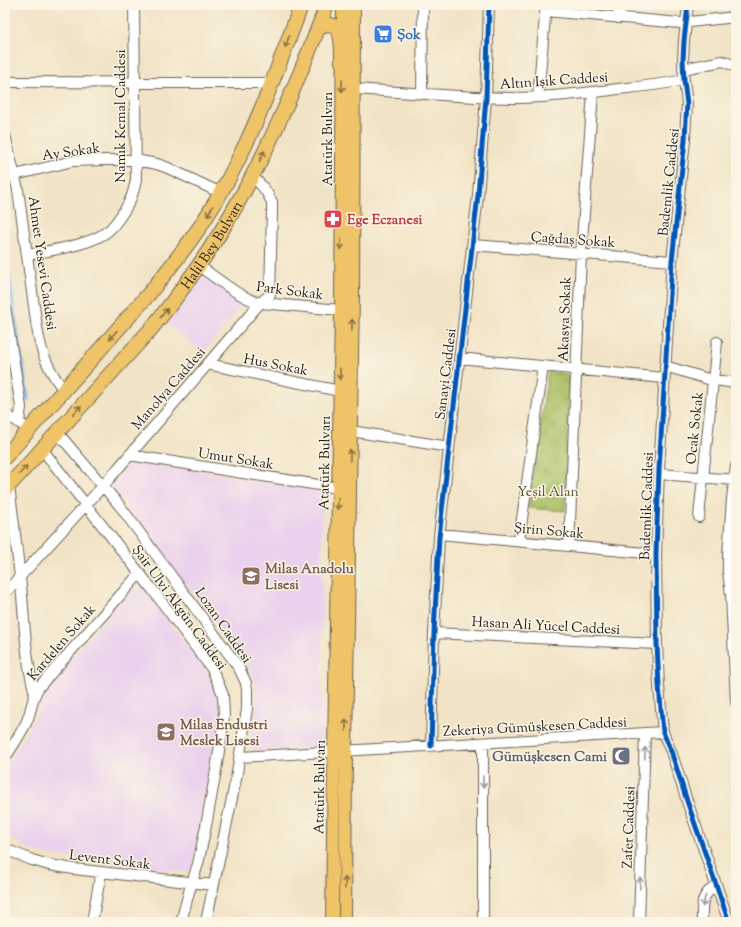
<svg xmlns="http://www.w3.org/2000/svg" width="741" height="927" viewBox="0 0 741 927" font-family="'Sorts Mill Goudy',serif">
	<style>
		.built { fill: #ead1ed }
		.park { fill: url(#park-crowns); stroke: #636e40 }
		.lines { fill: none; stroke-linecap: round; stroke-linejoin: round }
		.stream { stroke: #6fb1e3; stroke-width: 3 }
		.minor-casing { stroke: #676257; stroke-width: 12 }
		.major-casing { stroke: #676257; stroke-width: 14 }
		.highway-casing { stroke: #676257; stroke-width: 16 }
		.minor { stroke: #fff; stroke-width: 10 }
		.major { stroke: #efc469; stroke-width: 12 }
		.highway { stroke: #efc469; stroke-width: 14 }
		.cycleway-casing { stroke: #fcf5e5; stroke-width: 8 }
		.cycleway { stroke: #0057b8; stroke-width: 5 }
		.oneway { stroke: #867042 }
		.oneway2 { stroke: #999 }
		.labels { text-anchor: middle; stroke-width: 3; stroke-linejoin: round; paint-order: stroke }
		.shop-label { font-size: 14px; font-weight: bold; fill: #366cbe; stroke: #fcf5e5; text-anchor: start }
		.street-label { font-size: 14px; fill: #1c1c1c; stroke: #fcf5e5 }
		.health-label { font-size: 14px; font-weight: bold; fill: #be3a42; stroke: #fcf5e5; text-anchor: start }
		.park-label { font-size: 14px; fill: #4e5536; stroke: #fcf5e5 }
		.education-label { font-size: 14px; font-weight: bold; fill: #785e54; stroke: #fcf5e5; text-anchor: start }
		.worship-label { font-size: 14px; font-weight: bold; fill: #5b616d; stroke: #fcf5e5; text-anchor: end }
	</style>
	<defs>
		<pattern id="park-crowns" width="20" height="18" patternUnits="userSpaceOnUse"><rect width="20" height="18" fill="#aac065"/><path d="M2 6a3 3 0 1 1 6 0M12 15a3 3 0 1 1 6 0" fill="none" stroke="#92a457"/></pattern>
	</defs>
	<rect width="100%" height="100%" fill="#fcf5e5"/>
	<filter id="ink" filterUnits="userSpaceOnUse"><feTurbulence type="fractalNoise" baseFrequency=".025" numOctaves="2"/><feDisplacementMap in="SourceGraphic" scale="8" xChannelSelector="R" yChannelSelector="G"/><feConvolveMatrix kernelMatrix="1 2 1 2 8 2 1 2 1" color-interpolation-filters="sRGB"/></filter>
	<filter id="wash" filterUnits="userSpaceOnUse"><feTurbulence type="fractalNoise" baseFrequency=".012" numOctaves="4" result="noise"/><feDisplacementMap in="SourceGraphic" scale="16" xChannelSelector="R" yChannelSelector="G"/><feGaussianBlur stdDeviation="0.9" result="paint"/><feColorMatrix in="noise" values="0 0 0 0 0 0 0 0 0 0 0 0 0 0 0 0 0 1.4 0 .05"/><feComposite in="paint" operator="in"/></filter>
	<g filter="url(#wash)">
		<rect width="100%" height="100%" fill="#f1e3c5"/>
		<path class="built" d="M205,275L241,302L239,309L204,352L166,324Z
			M144,462L322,491V747L252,751L256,690L255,682L249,668L111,486L130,464Z
			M131,588L144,589L204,667L212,681L217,692L219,703L220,717L218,732L195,853L193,864L189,872L50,855L34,852L23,846L5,835V769L45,699L43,691Z"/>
		<path class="park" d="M548,372L569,374L565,511L528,508Z"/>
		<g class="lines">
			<path class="stream" d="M5,251L28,400"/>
		</g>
	</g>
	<g filter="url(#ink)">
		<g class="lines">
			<g class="minor-casing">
				<path id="minor" d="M688,5L684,41L683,60L684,80L687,104L686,119L685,140L672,261L659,469L656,554L657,644L659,686L663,732L667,742L672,754L687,801L729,922
					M545,11L680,23L736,17
					M618,18L619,5
					M683,69L722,61L726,62L736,67
					M5,82L272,83
					M354,89C406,92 459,98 512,98C545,98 578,94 611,90C636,87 660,85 684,80
					M422,94L423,5
					M538,97L546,5
					M5,135L18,190L36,321C38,337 42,355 50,369C54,377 59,384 64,390
					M15,175L73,161L107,160H135L157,164L168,168L221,193
					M473,245L672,261
					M27,255C51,250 89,246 108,231C113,227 118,220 122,214C130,202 133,195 136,180L134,5
					M199,266C217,278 238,297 260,303L341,310
					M5,307L21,407L19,423
					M459,358L664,378
					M207,364L340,391
					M665,366L708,379L736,383
					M5,415L17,421L24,426
					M351,431L449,447
					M57,432L120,506L234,661L240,670L246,683L247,690V709L236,779L206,922
					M42,449L152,589L212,669L219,685L223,695L224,716L223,726L215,776L206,826L198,864L189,892L181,922
					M129,455L338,488
					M736,466L732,499L728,556V571L731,594L736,702
					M659,474L736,480
					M9,486C14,523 18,559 22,596C25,629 26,662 35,694
					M699,517L717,342
					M439,534L656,554
					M519,541L543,366
					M569,546L581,254L593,93
					M5,593L103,486L260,303L270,295L272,212V202L267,193L262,186L252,176
					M434,633L657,644
					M431,746L434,633L439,537L478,195L486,98L489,5
					M240,757L663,732
					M5,758C12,747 20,735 26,723C32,711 31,699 39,687L140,573
					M5,849L32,860L49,865L74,869L214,885
					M92,922L101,872
					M483,922V743
					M639,922L645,733
					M702,922C702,906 700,895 716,886"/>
			</g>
			<g class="major-casing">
				<path id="major" d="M332,922L334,752L341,310L343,5
					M345,922L346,751L353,293L354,5"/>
			</g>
			<g class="highway-casing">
				<g id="highway">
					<path d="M318,29C321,26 324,25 330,25C344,27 342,51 342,62"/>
					<path d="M5,457L148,295C168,270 188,246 205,219C237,169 260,115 281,59C288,41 295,23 301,5"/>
					<path id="s1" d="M5,490L151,329C183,290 212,249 237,204C273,141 301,73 327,5"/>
				</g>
			</g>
			<use href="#minor" class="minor"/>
			<use href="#major" class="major"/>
			<use href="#highway" class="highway"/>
			<g class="cycleway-casing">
				<path id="cycleway" d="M688,5L684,41L683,60L684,80L687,104L686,119L685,140L672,261L659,469L656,554L657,644L659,686L663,732L667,742L672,754L687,801L729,922
					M431,746L434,633L439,537L478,195L486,98L489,5"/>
			</g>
			<use href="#cycleway" class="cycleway"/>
		</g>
		<defs><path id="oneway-shaft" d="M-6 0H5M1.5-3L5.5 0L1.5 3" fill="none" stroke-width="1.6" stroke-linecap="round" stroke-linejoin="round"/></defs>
		<g class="oneway">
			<use href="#oneway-shaft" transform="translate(287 42) rotate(110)"/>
			<use href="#oneway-shaft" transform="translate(342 86) rotate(90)"/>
			<use href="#oneway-shaft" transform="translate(262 156) rotate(-64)"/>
			<use href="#oneway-shaft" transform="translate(210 211) rotate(121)"/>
			<use href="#oneway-shaft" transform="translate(341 244) rotate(90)"/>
			<use href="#oneway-shaft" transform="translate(164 313) rotate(-51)"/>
			<use href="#oneway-shaft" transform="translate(352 325) rotate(-89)"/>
			<use href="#oneway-shaft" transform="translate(113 335) rotate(132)"/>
			<use href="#oneway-shaft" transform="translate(340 374) rotate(91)"/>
			<use href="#oneway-shaft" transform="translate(77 410) rotate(-48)"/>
			<use href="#oneway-shaft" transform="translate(350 455) rotate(-89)"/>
			<use href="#oneway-shaft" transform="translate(23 470) rotate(-48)"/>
			<use href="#oneway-shaft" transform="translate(338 504) rotate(91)"/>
			<use href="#oneway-shaft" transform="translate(346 725) rotate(-89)"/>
			<use href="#oneway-shaft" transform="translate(345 883) rotate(-90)"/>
		</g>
		<g class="oneway2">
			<use href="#oneway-shaft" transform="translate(645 753) rotate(-88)"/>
			<use href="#oneway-shaft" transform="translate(483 782) rotate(90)"/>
			<use href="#oneway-shaft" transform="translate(640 883) rotate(-88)"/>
			<use href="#oneway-shaft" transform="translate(704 901) rotate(106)"/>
		</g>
	</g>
	<defs>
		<g id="supermarket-square" transform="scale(1)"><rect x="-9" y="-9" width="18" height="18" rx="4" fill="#3f7fe0" stroke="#fcf5e5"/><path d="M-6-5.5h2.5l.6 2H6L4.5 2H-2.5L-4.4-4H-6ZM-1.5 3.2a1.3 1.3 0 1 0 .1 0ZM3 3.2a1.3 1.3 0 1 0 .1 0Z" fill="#fff"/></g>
		<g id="pharmacy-square" transform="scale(1)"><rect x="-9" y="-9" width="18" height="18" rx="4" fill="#e0444e" stroke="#fcf5e5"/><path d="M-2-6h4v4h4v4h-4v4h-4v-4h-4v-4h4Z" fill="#fff"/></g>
		<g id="school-square" transform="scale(1)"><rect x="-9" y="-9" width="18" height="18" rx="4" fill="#8d6e63" stroke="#fcf5e5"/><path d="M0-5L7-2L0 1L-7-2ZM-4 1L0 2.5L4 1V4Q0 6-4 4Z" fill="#fff"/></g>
		<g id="mosque-square" transform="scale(1)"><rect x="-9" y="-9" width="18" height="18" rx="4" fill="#6b7280" stroke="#fcf5e5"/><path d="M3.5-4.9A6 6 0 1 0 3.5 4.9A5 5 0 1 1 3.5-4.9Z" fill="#fff"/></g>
	</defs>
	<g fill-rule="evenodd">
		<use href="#supermarket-square" x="383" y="34"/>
		<use href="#pharmacy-square" x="333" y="219"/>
		<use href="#school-square" x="251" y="576"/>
		<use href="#school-square" x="166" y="732"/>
		<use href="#mosque-square" x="621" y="756"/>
	</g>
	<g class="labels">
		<g class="shop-label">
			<text x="397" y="39">Şok</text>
		</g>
		<g class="street-label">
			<text transform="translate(554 80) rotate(-4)" y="5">Altın Işık Caddesi</text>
			<text transform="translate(120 116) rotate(-90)" y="5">Namık Kemal Caddesi</text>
			<text transform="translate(327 139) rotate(-90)" y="5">Atatürk Bulvarı</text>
			<text transform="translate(71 151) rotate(-8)" y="5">Ay Sokak</text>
			<text transform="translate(668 182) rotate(-84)" y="5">Bademlik Caddesi</text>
			<text transform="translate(573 239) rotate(4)" y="5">Çağdaş Sokak</text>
			<text dy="5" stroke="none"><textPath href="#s1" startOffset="321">Halil Bey Bulvarı</textPath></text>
			<text transform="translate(43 263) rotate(82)" y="5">Ahmet Yesevi Caddesi</text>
			<text transform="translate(290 290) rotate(7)" y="5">Park Sokak</text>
			<text transform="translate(564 319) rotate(-88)" y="5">Akasya Sokak</text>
			<text transform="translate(276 364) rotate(11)" y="5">Hus Sokak</text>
			<text transform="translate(445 374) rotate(-83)" y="5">Sanayi Caddesi</text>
			<text transform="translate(168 388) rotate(-49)" y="5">Manolya Caddesi</text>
			<text transform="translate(694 428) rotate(-84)" y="5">Ocak Sokak</text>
			<text transform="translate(236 458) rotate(9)" y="5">Umut Sokak</text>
			<text transform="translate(324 463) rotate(-89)" y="5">Atatürk Bulvarı</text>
			<text transform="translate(646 506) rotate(-88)" y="5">Bademlik Caddesi</text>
			<text transform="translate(549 530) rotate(5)" y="5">Şirin Sokak</text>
			<text transform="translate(180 607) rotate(54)" y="5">Şair Ulvi Akgün Caddesi</text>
			<text transform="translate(224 625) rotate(55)" y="5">Lozan Caddesi</text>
			<text transform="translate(546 625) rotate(3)" y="5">Hasan Ali Yücel Caddesi</text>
			<text transform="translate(61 642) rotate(-49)" y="5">Kardelen Sokak</text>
			<text transform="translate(535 726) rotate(-3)" y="5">Zekeriya Gümüşkesen Caddesi</text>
			<text transform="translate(319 787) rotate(-89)" y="5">Atatürk Bulvarı</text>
			<text transform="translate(628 827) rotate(-88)" y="5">Zafer Caddesi</text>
			<text transform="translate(110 859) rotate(7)" y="5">Levent Sokak</text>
		</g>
		<g class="health-label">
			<text x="347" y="224">Ege Eczanesi</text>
		</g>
		<g class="park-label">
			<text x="548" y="496">Yeşil Alan</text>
		</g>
		<g class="education-label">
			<text x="265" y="573">Milas Anadolu<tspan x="265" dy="16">Lisesi</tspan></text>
			<text x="180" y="729">Milas Endustri<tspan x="180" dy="16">Meslek Lisesi</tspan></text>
		</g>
		<g class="worship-label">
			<text x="607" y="761">Gümüşkesen Cami</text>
		</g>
	</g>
	<rect width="741" height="927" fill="none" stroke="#fcf5e5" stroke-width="20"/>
</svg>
